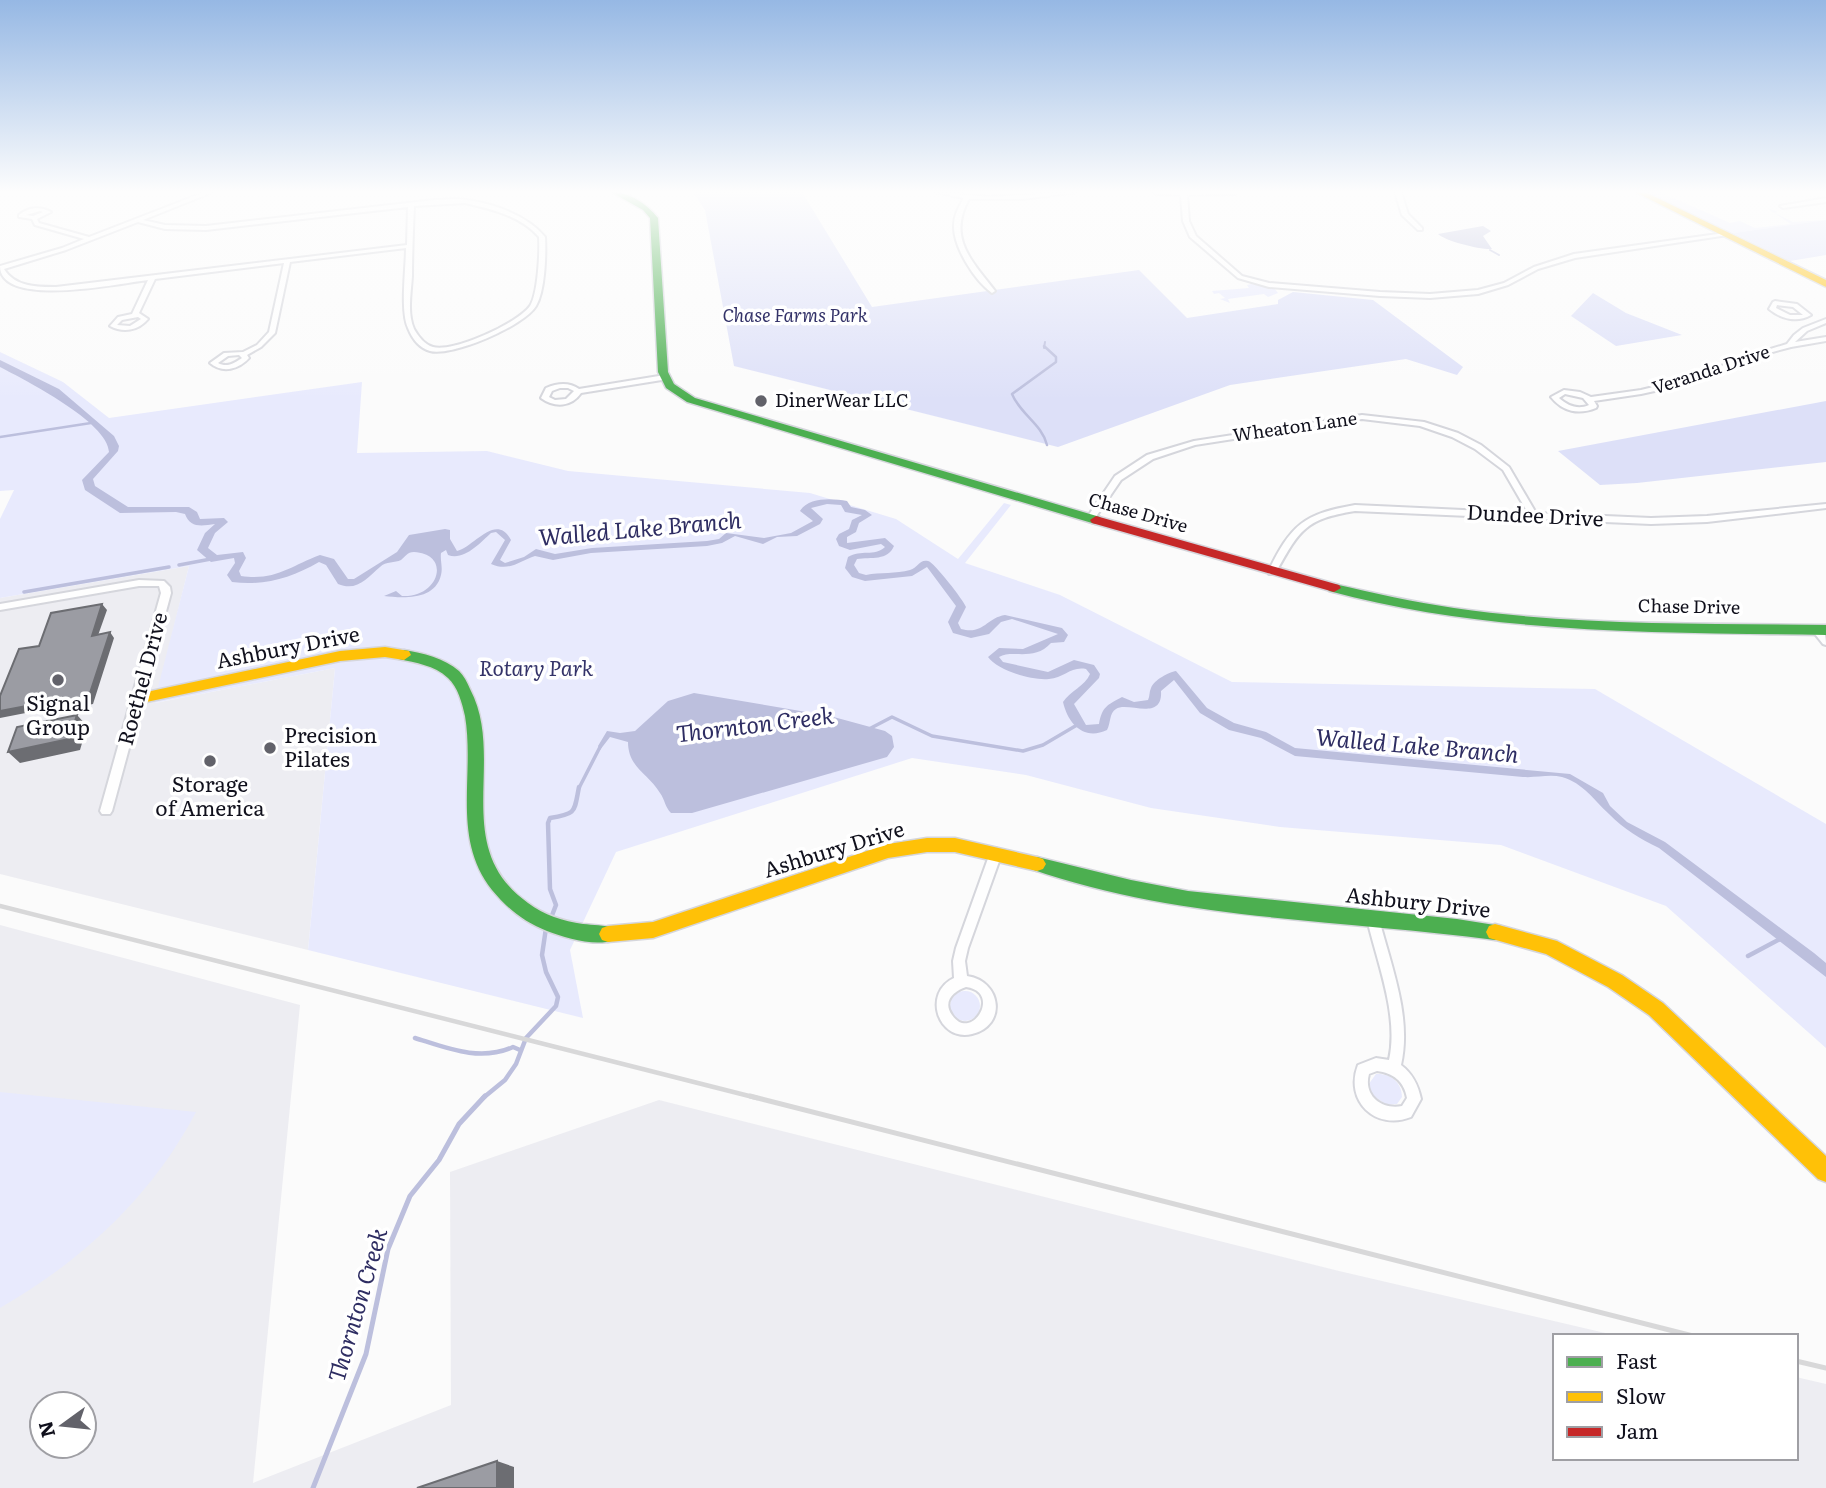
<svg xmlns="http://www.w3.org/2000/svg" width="1826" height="1488" viewBox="0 0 1826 1488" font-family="Literata,serif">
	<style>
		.built { fill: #ededf2; fill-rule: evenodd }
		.green { fill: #e8eafd }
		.forest { fill: #dde0f8 }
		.water { fill: #bcbfdd }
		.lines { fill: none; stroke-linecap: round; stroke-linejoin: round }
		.stream-far4 { stroke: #bcbfdd; stroke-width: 2 }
		.stream-far3 { stroke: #bcbfdd; stroke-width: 2.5 }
		.stream-far2 { stroke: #bcbfdd; stroke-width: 3.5 }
		.stream-far1 { stroke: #bcbfdd; stroke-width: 4.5 }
		.stream { stroke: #bcbfdd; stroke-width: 5 }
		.street-casing { stroke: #d5d6dc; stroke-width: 4 }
		.fast-casing { stroke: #d5d6dc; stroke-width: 3 }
		.slow-casing { stroke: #d5d6dc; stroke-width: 3 }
		.jam-casing { stroke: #d5d6dc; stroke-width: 3 }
		.street { fill: #fefefe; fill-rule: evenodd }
		.fast { fill: #4caf50; fill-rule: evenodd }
		.slow { fill: #ffc107; fill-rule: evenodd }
		.jam { fill: #c62828; fill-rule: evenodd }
		.rail-far1 { stroke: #d8d8d9; stroke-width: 4.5 }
		.rail { stroke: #d8d8d9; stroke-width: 5 }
		.shaded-wall { fill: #6c6d72 }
		.building { fill: #9b9ca3; stroke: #6c6d72; stroke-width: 2 }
		.poi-dot { fill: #62626a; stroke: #fff; stroke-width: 2.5 }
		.labels { text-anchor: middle; stroke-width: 7; stroke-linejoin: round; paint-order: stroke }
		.far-park-label { font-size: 18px; font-style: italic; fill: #343369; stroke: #fff }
		.far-street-label { font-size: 18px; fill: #10101c; stroke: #fff }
		.far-poi-label { font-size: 18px; fill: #10101c; stroke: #fff; text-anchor: start }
		.street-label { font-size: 21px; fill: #10101c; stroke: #fff }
		.park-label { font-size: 21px; font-style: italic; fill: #343369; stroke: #fff }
		.poi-label { font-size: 21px; fill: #10101c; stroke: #fff }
		.water-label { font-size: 23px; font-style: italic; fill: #2e2d62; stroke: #fff }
	</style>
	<rect width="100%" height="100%" fill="#fbfbfb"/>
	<path class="built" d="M189,566L155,703L335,668L308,950L0,874V598Z
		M0,925L300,1005L253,1483L451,1405L450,1172L659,1100L1339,1271L1618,1336H1555V1458H1796V1377L1826,1384V1488H0ZM42,1404H84V1446H42Z"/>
	<path class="green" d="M1648,192H1660L1730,223L1740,221L1755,228L1791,224L1768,209L1777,211L1775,213L1793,222L1826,220L1733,233Z
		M1251,284L1274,288L1278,293L1268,297L1264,294L1228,299L1230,303L1220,299L1225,298L1219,293L1214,294L1212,291L1249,288L1247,285Z
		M0,352L63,382L109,418L362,382L357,453L487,451L568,471L810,493L896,519L958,559L1004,503L1011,505L965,563L1060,595L1232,682L1595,689L1826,824V1048L1666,906L1501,845L1280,827L1151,808L1026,775L912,758L616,852L570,950L583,1018L308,950L335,668L154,703L189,566L0,598V519L14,490L0,491Z
		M950 1006a15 15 0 1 1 30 0a15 15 0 1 1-30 0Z
		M1376,1074C1390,1073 1402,1082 1402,1097L1397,1104L1387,1105L1372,1095L1368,1085Z
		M0,1092L196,1112C152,1196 82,1261 0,1308Z"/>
	<path class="forest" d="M693,192H802L872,307L1139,270L1187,318L1278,304V300L1293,292L1373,300L1463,367L1457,375L1406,359L1230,385L1058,447L734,366L705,210Z
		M1826,220V255L1790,261L1733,233Z
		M1593,293L1626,313L1682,335L1616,346L1571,316Z
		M1826,401V462L1637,483L1600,485L1558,451Z"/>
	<path class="water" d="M1483,226L1491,231L1483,236L1492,249C1481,250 1445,241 1438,234Z
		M0,360L59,389L114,436L119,446L118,451L93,479L95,486L128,507H189L197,512L200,519L224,518L228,522L215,533L208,548L217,555L243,552L246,558L239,571L241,576C276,581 290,566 320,555L334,559L348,579H354L397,552L409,535L445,529L450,530V539L457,551C474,547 496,512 511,540L500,560L505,563L524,557L536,549L555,554L592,548L707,541L719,539L726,533L764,538L791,533L813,521L800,511C808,497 832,498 847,501L851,507L865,510L872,515L859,523L856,532L847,537V543L885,538L894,546C888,561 871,557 857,559L854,565L859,573L866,575C880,572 896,574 910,570C918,568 919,559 928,561C934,562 964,601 966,607L958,623L961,629C984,635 986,618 1005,615L1062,628L1068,635L1064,642L1051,643C1034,662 1012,649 999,657L1003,662L1048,672L1074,660L1094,665L1100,674L1099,678L1074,704L1086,725L1099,724C1102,707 1107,705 1122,697L1134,702L1148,700C1150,696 1149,692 1151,688C1154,680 1169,672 1176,671L1207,708L1234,723L1266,732L1295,748L1570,774L1603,793L1610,806L1627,822L1665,842L1814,953L1826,963V977L1659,848C1640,839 1624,829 1609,814C1594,800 1583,783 1562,777C1549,774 1536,778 1523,777L1295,756L1261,738L1229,730L1200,713L1174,680L1161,691C1163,722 1127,701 1116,709C1109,713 1111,723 1107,730C1084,741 1068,724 1063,702C1070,691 1085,686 1090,674L1086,669C1071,666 1064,678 1049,679C1032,681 997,670 988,657L999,648L1023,649L1058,634L1012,619L1001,622L989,634L971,638L953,633L948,622L956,606L927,567L912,576L865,581L852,577L845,568L848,557C861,549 874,557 885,547L881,544L850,550L839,546L836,539L839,534L849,529L852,520L862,515L845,512L841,505L827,504L811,508L823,519L820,524L797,536L777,537L763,544L735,536L722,543L707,546L591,553L553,560L535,556C520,561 509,572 491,564L505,540L496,532L491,533C480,543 464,561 448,555L446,550L441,553C440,560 443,568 441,575C435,601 402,598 384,596L396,591L402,596C439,598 452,554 414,552C407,552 405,557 401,560C395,563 386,561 380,567C367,578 357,592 338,584L326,565L319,562C291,578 265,586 232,582L227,575L235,563L234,558L211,562L197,550L205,533L215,524C201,526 190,528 185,514L176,512L120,513L85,490L82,480L109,452C108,422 25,380 0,367Z
		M694,693L830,716L885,731L892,736L894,747L887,757L692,813H671C665,807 665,800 660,793C649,774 628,768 628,742L610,737L600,750L598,746L607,731L620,733L635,731L668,701Z"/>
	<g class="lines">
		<path class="stream-far4" d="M1490,250L1499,255
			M1044,348L1045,342"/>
		<path class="stream-far3" d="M1044,346L1056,357V362L1012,394C1020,414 1042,424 1047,445
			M0,437L91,423"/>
		<path class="stream-far2" d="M179,565L211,559
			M24,592L169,567
			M869,729L892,717L932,736L1023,751L1043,745L1077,725
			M579,788L600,747"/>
		<path class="stream-far1" d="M551,918L556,905L550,889L548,823L550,818C577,814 574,812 579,787
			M1748,956L1782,938
			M415,1038C447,1048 480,1062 513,1047L520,1050
			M483,1098L505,1080L516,1064L526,1038L556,1006L558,997L546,972L542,955L546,928"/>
		<path class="stream" d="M313,1488L366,1354L388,1249L410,1196L439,1160L459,1124L485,1096"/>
		<g class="street-casing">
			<path id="street" d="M205,192H213L143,220L165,225L206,226L434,200C445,200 456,198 467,200C494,204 527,215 545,237C546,254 545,291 536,306C524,326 452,357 430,351C419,348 412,338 408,328C400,311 406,269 406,248L290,262L275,333L261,347L247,355L249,358C239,369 223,374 210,363L224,353L243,352L257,345L269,332L284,263L155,279L139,313L148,319C138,331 123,333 110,326L118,317L132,314L148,280C122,283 0,309 0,266L62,248L84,239L35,225L32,219L19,217V215C28,207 41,206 51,212L37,219L39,223L89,237ZM465,203C491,209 521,216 539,237C540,252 538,294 530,306C518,323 453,353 433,347C425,345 418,336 414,329C407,313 411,293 412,276C412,252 413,229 414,206ZM408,207L407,245L56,287C37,287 15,287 4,269L66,250L138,222L165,229L206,230ZM40,211L43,212L33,216L26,215ZM138,317L141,319L130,326L117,325L122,320ZM239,355L242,358C235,363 227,368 218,363L228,356Z
				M935,192L989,197L1078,192L1023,199H969C947,238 972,261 995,291L992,293C975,281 953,247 954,225C954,215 959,207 964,198Z
				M1153,192H1238L1235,194L1187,195L1189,221L1196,236L1242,276L1269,283L1380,292L1430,294L1478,290L1504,283L1534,267L1574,254L1725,233L1728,235L1575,258L1538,269L1508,285L1478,294L1430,298L1380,296L1269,287L1238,278L1190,237L1183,221L1181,195L1156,194Z
				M1395,192H1401L1408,214L1422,228V230H1418L1402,215Z
				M1826,198V202L1783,208L1780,206Z
				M1775,301L1797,304L1811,315C1797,323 1781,319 1769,309L1773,302ZM1777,305L1793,307L1803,315H1790L1776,308Z
				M1826,319V323L1807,331L1795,342L1826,337V341L1791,347L1758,356L1691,383L1641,394L1594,401L1597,406L1596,408C1579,415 1563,412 1551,397L1564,390L1580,392L1591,397L1641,390L1686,379L1754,354L1787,344L1794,335L1803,328ZM1565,394L1583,398L1589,405C1578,410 1568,406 1559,398Z
				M665,375L669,377L668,379L581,393C571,407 555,408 541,398L546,388C558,383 569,382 579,389ZM568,388L574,391L566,399L555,400L549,397L552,391L560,388Z
				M1362,415L1424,422L1458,433L1481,445L1509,467L1536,513L1651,518L1707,516L1826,504V508L1707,522L1651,524L1355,511C1304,519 1299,531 1275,574H1269L1268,572C1291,525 1303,514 1355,505L1528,513L1503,470L1475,449L1452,437L1420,426L1362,419L1195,445L1153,459L1121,480L1093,521L1090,522L1086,519L1115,476L1147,455L1194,441Z
				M139,580L164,581L170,587L171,593L112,811L110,814H102L100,811L161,593L159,586H139L0,610V604Z
				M1816,626C1825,628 1826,637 1826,645L1823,644L1811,629Z
				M996,848L1000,850L1002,853L968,948L965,961L967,976C1002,981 1007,1026 972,1034C938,1042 922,993 954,978L953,961L956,948L990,853L992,850ZM966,987C1003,992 971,1043 952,1015C942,1001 954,991 966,987Z
				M1373,914L1377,915L1379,919C1391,966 1412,1017 1401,1065C1413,1074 1418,1085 1421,1099L1411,1117C1376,1131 1344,1101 1358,1065L1376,1058L1389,1060C1399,1016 1377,962 1367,919L1369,915ZM1377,1071C1393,1073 1404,1081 1407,1098L1402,1106C1382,1110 1363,1096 1369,1074Z"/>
		</g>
		<g class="fast-casing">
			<path id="fast" d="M611,192C629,192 647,204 658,218L668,372L674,384L695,398L1100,517L1102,520L1096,524L1092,523L687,402L666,388L658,372L650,218L643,210Z
				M1334,584C1374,593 1413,602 1454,608C1577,626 1702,623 1826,625V635C1659,632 1492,635 1329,591L1327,588Z
				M404,650C423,653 444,658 459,671C464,676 467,682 470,689C507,759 449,847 528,903C544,915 563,921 583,924C593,925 604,925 614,928L617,934L614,940C595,947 566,938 547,931C524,922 508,909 492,890C451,838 475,776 465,716C462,703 458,687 448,678C434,665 416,663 399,659L397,655Z
				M1037,857L1131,880L1188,891L1457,919L1501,926L1504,932L1501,938L1495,940C1340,919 1180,921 1031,869L1028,864L1031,859Z"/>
		</g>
		<g class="slow-casing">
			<path id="slow" d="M1635,192H1645L1826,280V287Z
				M385,647L409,651L411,655L404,660L385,657L340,661L137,704L129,699L137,694L340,651Z
				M927,838H955L1037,857L1043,859L1046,864L1043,869L1037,871L955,852H927L888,858L653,938L608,942L602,940L599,934L602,928L608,926L653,922L888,844Z
				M1495,924L1557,941L1622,975L1663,1003L1826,1156V1182L1818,1179L1649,1015L1608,987L1546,954L1489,938L1486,932L1489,926Z"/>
		</g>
		<g class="jam-casing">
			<path id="jam" d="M1096,516L1339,585L1341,588L1334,592L1092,523L1090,520Z"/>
		</g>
		<use href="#street" class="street"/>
		<use href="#fast" class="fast"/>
		<use href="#slow" class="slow"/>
		<use href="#jam" class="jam"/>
		<path class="rail-far1" d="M0,906L757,1098"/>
		<path class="rail" d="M750,1096L1693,1336
			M1796,1361L1826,1368"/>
	</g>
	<path class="shaded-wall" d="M102,604L107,610L96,641L92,636Z
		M110,632L114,638L93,704L45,714L41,710L0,718V711Z
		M77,715L87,726L80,750L20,763L8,752Z
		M497,1461L514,1467V1488H497Z"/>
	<path class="building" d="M102,604L92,636L110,632L88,699L40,708L42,703L0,711V696L19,649L39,646L51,613Z
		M77,715L69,739L8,752L17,727Z
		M497,1461V1488H417Z"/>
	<linearGradient id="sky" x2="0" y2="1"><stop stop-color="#96b8e4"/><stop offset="0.48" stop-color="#fdfdfd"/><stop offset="1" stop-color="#fdfdfd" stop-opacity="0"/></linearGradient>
	<rect width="1826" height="400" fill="url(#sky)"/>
	<g class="poi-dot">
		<circle cx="761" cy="401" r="7"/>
		<circle cx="58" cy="680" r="7"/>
		<circle cx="270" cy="748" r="7"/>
		<circle cx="210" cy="761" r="7"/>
	</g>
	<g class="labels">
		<g class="far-park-label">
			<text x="795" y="322">Chase Farms Park</text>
		</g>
		<g class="far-street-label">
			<text transform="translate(1711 370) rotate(-18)" y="6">Veranda Drive</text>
			<text transform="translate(1295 427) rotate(-8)" y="6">Wheaton Lane</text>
			<text transform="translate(1138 513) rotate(16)" y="6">Chase Drive</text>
			<text transform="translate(1689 607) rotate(1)" y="6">Chase Drive</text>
		</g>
		<g class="far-poi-label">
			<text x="775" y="407">DinerWear LLC</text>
		</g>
		<g class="street-label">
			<text transform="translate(1535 516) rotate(3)" y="7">Dundee Drive</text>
			<text transform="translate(288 648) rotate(-11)" y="7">Ashbury Drive</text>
			<text transform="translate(143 679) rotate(-75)" y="7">Roethel Drive</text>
			<text transform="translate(834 850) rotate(-17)" y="7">Ashbury Drive</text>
			<text transform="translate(1418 903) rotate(6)" y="7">Ashbury Drive</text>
		</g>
		<g class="park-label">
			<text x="536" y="676">Rotary Park</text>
		</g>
		<g class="poi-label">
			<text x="58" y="711">Signal<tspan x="58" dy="24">Group</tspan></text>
			<text x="284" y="743" text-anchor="start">Precision<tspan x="284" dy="24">Pilates</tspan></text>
			<text x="210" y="792">Storage<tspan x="210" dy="24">of America</tspan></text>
		</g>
		<g class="water-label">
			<text transform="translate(640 529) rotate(-5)" y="8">Walled Lake Branch</text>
			<text transform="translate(755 725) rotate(-7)" y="8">Thornton Creek</text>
			<text transform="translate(1417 746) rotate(5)" y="8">Walled Lake Branch</text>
			<text transform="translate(358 1305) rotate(-74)" y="8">Thornton Creek</text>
		</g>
	</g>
	<rect x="1553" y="1334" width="245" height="126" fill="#ffffff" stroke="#9f9fa4" stroke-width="2"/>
	<rect x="1567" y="1357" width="35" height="10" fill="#4caf50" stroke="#9f9fa4" stroke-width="2"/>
	<text x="1616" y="1369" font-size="21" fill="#10101c">Fast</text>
	<rect x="1567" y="1392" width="35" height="10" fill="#ffc107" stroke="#9f9fa4" stroke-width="2"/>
	<text x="1616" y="1404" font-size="21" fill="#10101c">Slow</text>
	<rect x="1567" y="1427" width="35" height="10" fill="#c62828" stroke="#9f9fa4" stroke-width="2"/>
	<text x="1616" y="1439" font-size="21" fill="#10101c">Jam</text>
	<g transform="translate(63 1425) rotate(255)"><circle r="33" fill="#ffffff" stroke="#9f9fa4" stroke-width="2"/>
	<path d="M0-5L12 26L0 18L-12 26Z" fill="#62626a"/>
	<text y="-10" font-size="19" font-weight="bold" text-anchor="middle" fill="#10101c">N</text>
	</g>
</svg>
